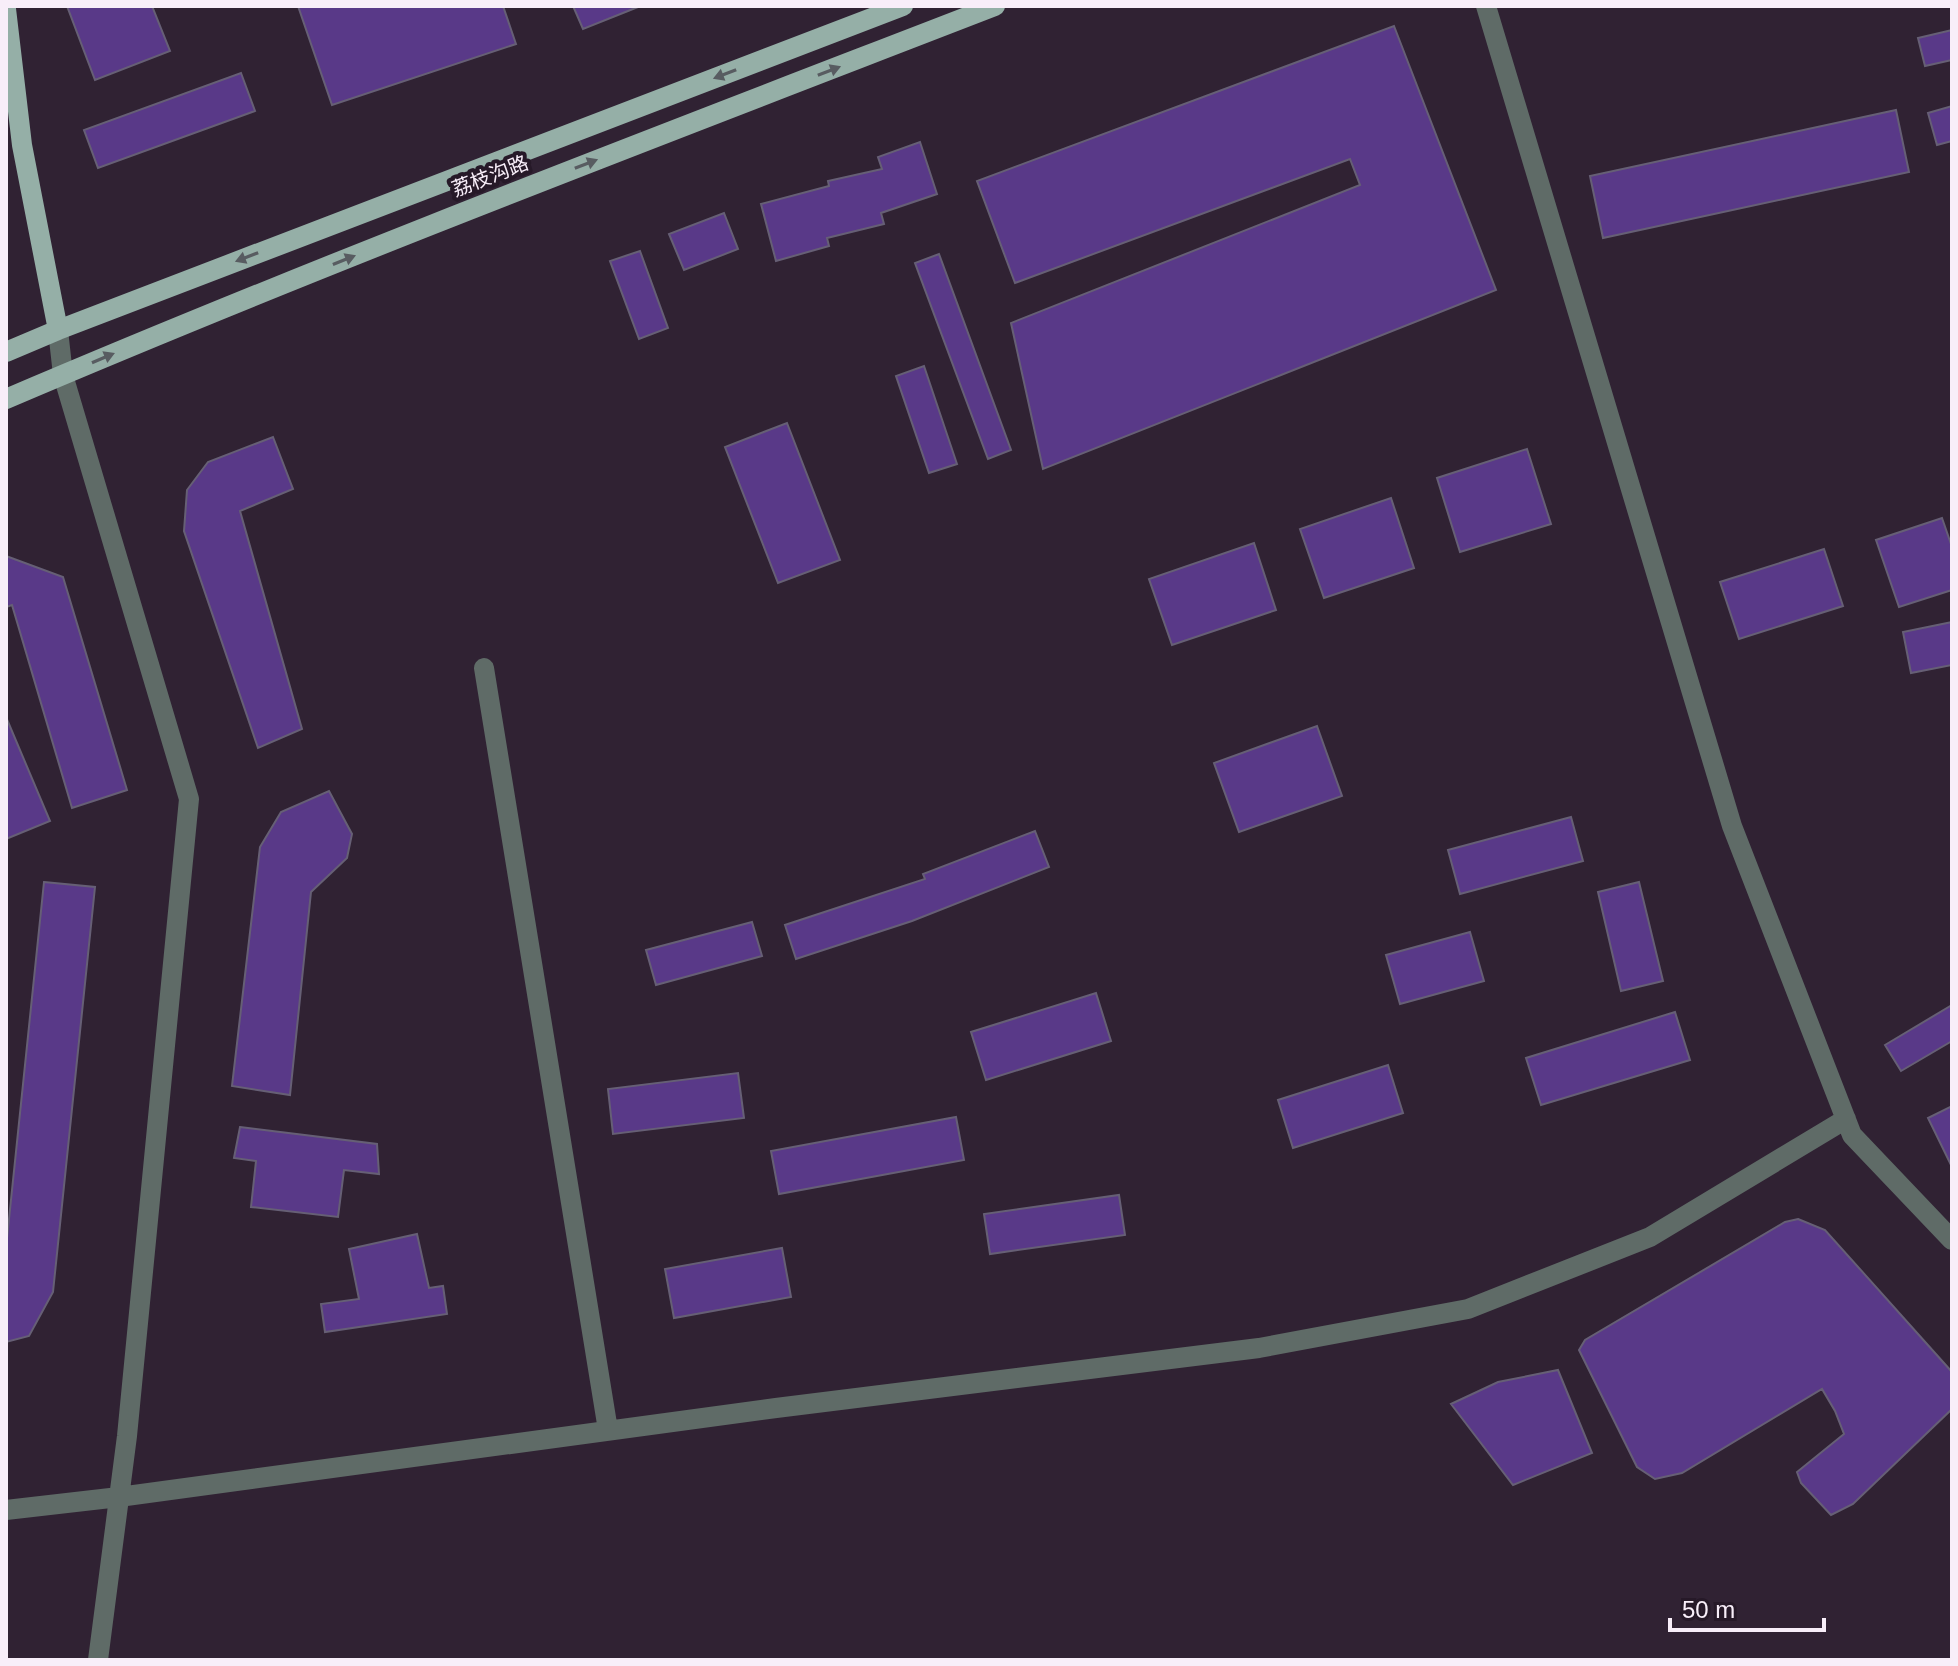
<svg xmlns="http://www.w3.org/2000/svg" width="1958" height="1666" viewBox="0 0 1958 1666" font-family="Arial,'Noto Sans SC',sans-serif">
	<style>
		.building { fill: #593988; stroke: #665f75; stroke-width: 2 }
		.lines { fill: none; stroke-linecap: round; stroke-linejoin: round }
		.minor { stroke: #5f6b67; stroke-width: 20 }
		.major { stroke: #95afa7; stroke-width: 20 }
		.oneway { fill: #585c61 }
		.labels { text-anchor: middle; stroke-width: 8; stroke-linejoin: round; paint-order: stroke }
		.street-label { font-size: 20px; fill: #f8eef9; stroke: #261928 }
	</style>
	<rect width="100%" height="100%" fill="#302233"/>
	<path class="building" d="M67,6H152L170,51L95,80Z
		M298,6H503L516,44L332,105Z
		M573,6H638V7L583,29Z
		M1394,26L1496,290L1043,469L1011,323L1360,185L1350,159L1015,283L977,181Z
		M1952,30V60L1925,66L1918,38Z
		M241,73L255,111L98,168L84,130Z
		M1952,106V141L1937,145L1928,113Z
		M1896,110L1909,172L1603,238L1590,176Z
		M920,142L937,194L881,213L884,224L827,238L829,246L776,261L761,204L829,186L828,181L882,169L878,157Z
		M724,213L738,249L684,270L669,234Z
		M640,251L668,328L639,339L610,261Z
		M939,254L1011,450L988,459L915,263Z
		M924,366L957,464L929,473L896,376Z
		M787,423L840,560L778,583L725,447Z
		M273,437L293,489L240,511L302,729L258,748L184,531L187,490L208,462Z
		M1527,449L1551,524L1460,552L1437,478Z
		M1391,498L1414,568L1324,598L1300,529Z
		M1942,518L1952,547V590L1899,607L1876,540Z
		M1254,543L1276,610L1172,645L1149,579Z
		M1824,549L1843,606L1739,639L1720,582Z
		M6,556L63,577L127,790L72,808L12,605L6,607Z
		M1952,622V665L1911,673L1903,632Z
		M6,717L50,821L6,839Z
		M1317,726L1342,796L1239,832L1214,763Z
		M329,791L352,834L347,858L311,892L290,1095L232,1086L260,847L281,812Z
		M1571,817L1583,861L1460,894L1448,850Z
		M1035,831L1049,867L912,921L796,959L785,925L925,879L923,874Z
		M44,882L95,887L53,1292L29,1336L6,1342V1248Z
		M1639,882L1663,981L1621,991L1598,892Z
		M752,922L762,956L656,985L646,950Z
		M1470,932L1484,981L1400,1004L1386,955Z
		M1096,993L1111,1041L986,1080L971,1032Z
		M1952,1005V1041L1901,1071L1885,1045Z
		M1675,1012L1690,1060L1541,1105L1526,1058Z
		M1388,1065L1403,1113L1293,1148L1278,1100Z
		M738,1073L744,1118L613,1134L608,1089Z
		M1952,1106V1167L1928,1118Z
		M956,1117L964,1160L779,1194L771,1151Z
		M240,1127L377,1144L379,1174L344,1170L338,1217L251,1207L256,1161L234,1158Z
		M1119,1195L1125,1235L990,1254L984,1214Z
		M1798,1219L1825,1230L1952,1372V1409L1853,1504L1831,1515L1801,1483L1797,1472L1844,1434L1835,1411L1822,1389L1682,1473L1655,1479L1637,1467L1579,1350L1585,1340L1785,1222Z
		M417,1234L429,1288L443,1286L447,1314L325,1332L321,1304L359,1299L349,1249Z
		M782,1248L791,1297L674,1318L665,1269Z
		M1558,1370L1592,1453L1513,1485L1451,1404L1498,1382Z"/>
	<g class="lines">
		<path class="minor" d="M1486,6L1732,826L1852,1135L1952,1240
			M58,330L63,375L189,799L127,1436L98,1660
			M484,668L608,1430
			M6,1510L119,1497L776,1408L1259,1348L1468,1309L1650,1237L1846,1119"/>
		<path class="major" d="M6,9L22,145L58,330
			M6,352L58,330L903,6
			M6,399C332,260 664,134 995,6"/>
	</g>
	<defs><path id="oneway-solid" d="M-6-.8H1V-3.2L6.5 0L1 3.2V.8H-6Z" transform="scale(2)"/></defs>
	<g class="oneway">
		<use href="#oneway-solid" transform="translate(829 71) rotate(-21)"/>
		<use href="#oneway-solid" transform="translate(725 74) rotate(159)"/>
		<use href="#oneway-solid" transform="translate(586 164) rotate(-21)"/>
		<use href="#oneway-solid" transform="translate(247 257) rotate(159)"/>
		<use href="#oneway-solid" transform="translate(344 260) rotate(-22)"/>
		<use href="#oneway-solid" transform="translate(103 358) rotate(-23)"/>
	</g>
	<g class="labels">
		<g class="street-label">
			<text transform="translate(490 176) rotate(-21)" y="7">荔枝沟路</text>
		</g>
	</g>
	<rect width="1958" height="1666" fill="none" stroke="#f8eef9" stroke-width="16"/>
	<path d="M1670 1618v12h154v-12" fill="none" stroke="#f8eef9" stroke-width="4"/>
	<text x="1682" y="1618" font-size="24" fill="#f8eef9" stroke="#261928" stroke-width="6" paint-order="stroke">50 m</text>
</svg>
